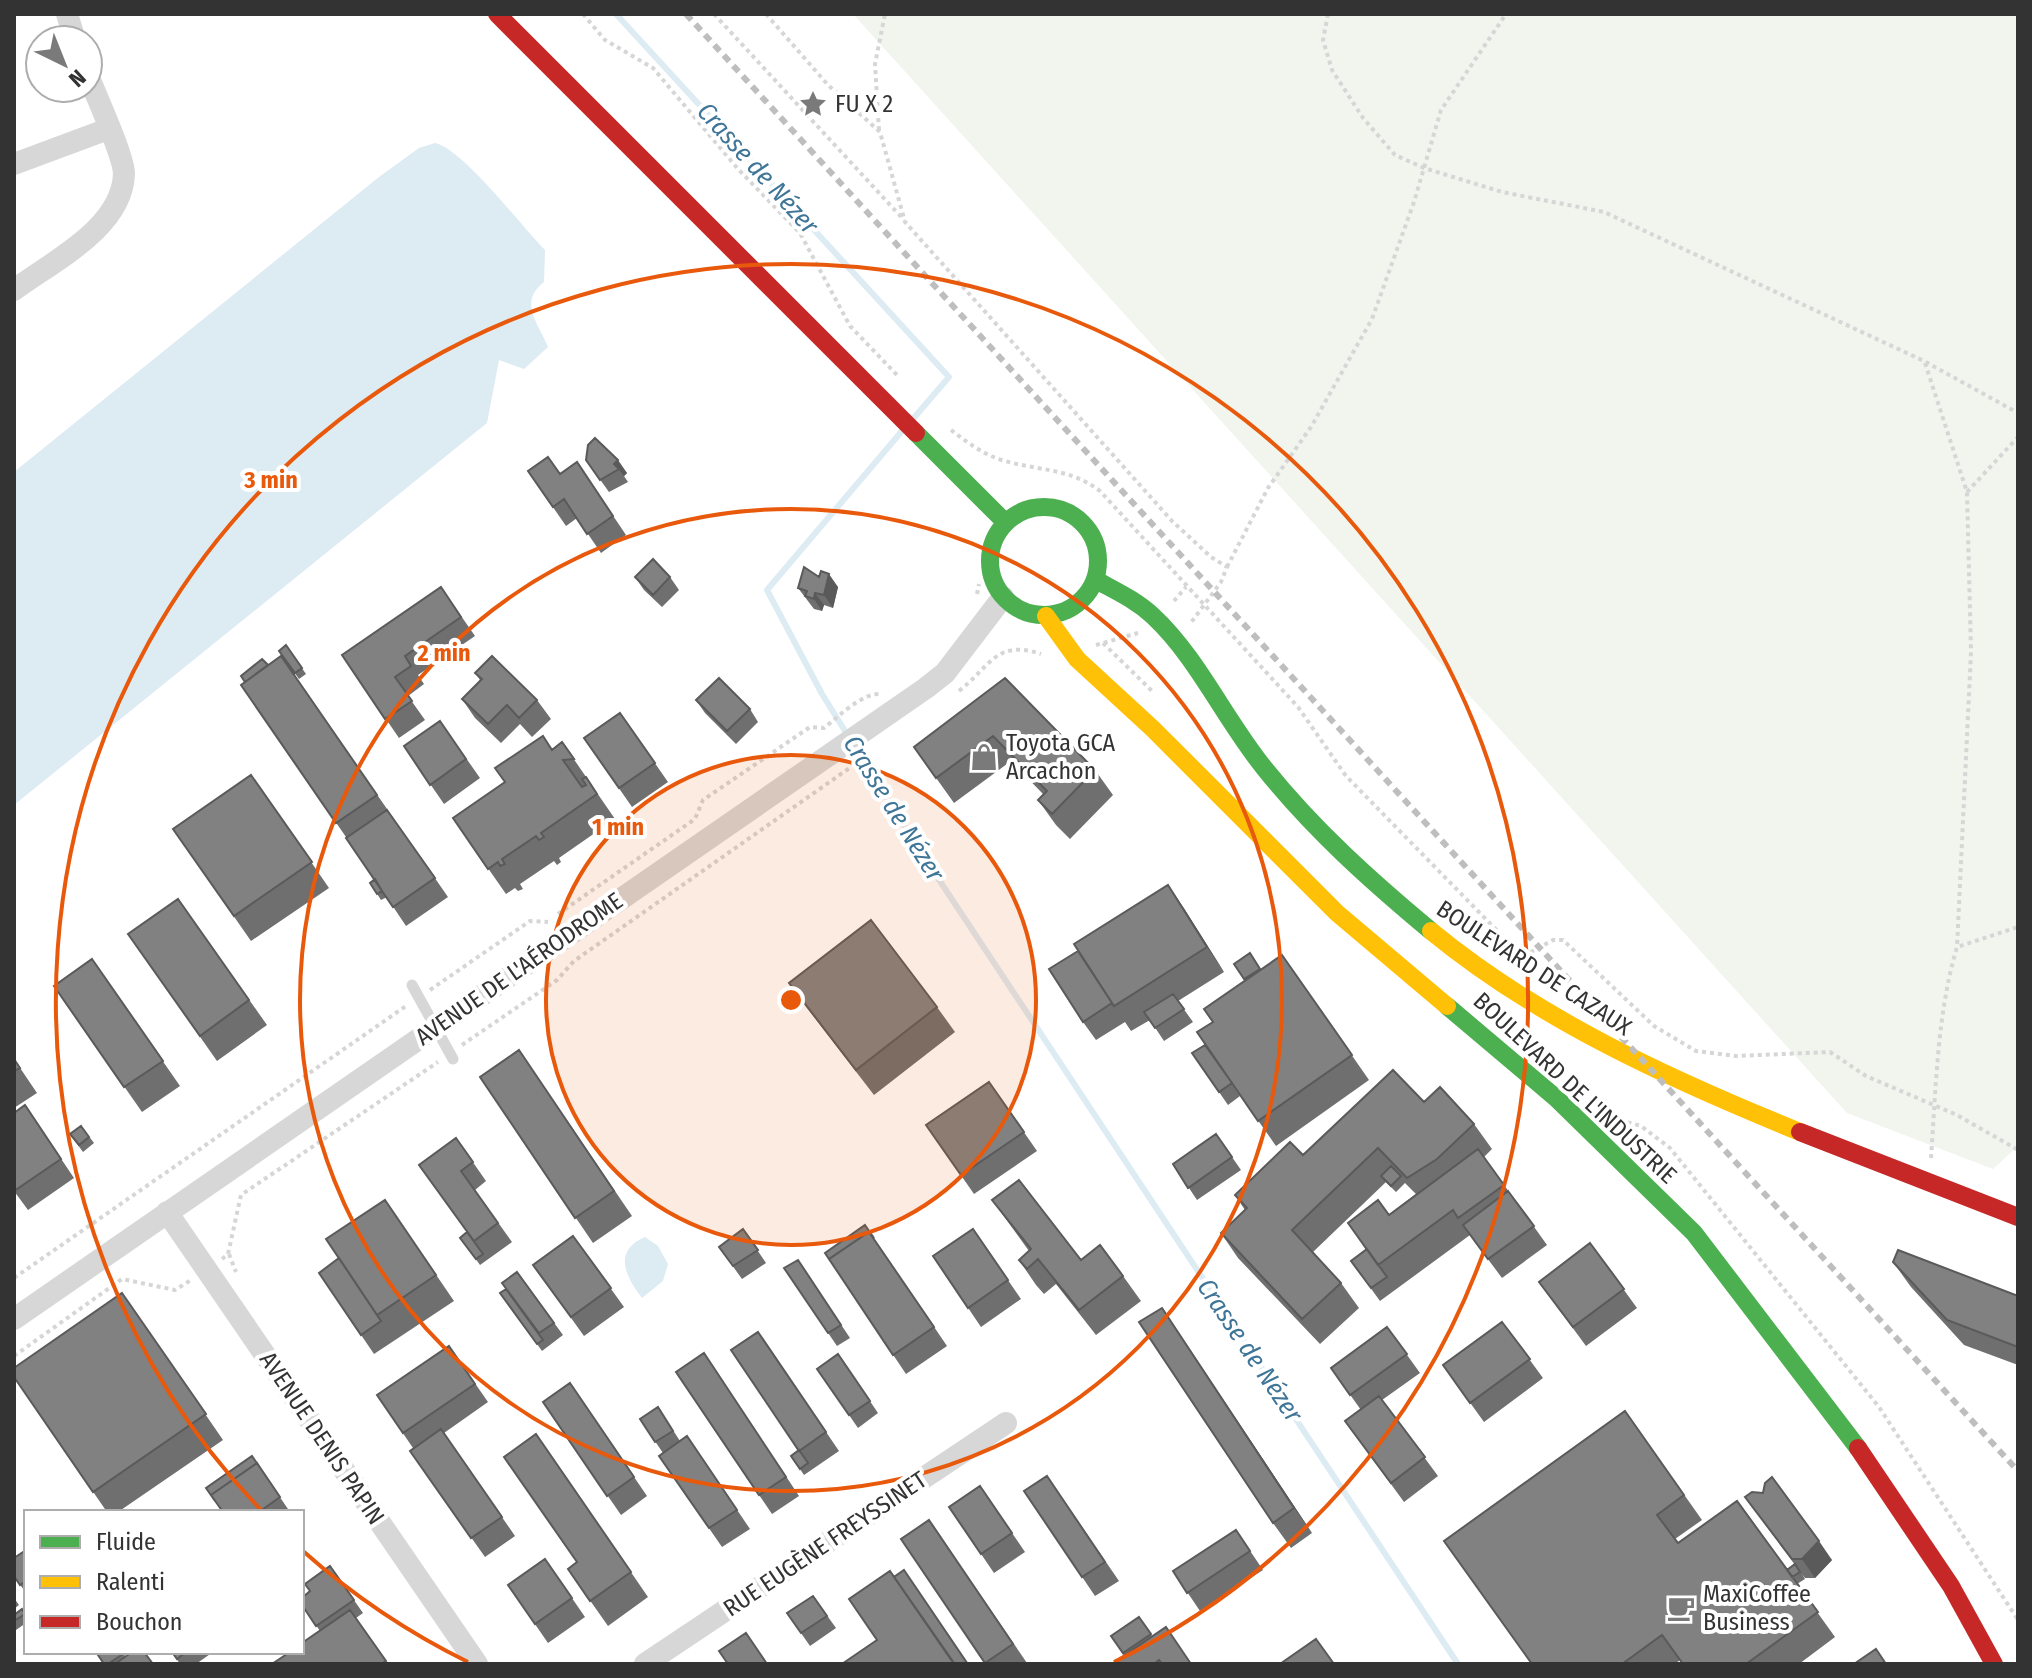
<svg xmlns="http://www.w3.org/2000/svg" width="2032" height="1678" viewBox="0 0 2032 1678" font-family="'Fira Sans Condensed',sans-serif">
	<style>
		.green { fill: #f1f5ed }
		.water { fill: #ddebf3 }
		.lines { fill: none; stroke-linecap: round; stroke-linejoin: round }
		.stream { stroke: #ddebf3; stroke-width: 6 }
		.path { stroke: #d6d6d6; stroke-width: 4; stroke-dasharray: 4 4; stroke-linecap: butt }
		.lane { stroke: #d7d7d7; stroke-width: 11 }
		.street { stroke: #d7d7d7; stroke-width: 22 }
		.fast { stroke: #4caf50; stroke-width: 18 }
		.slow { stroke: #ffc107; stroke-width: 18 }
		.jam { stroke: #c62828; stroke-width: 18 }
		.rail { stroke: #bebebe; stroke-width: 6; stroke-dasharray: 8 6; stroke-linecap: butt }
		.wall { fill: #6f6f6f }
		.shaded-wall { fill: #5a5a5a }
		.building { fill: #818181; stroke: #5a5a5a; stroke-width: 2 }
		.ring { fill: none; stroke: #e8590c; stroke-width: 4 }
		.labels { text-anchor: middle; stroke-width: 8; stroke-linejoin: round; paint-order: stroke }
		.poi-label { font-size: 24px; fill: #333; stroke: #fff; text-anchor: start }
		.street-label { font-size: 24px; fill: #333; stroke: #fff }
		.water-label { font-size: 26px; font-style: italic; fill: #3f7597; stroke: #fff }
		.centre { fill: #e8590c; stroke: #fff; stroke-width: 4 }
		.ring-label { font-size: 24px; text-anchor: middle; font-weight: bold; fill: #e8590c; stroke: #fff; stroke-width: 8; stroke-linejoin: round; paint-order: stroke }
	</style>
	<rect width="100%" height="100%" fill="#fff"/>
	<path class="green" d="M853,14H2018V1146L1993,1169L1847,1113Z"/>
	<path class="water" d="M435,143C463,149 522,227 545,250L544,282C518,302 538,323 548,347L524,369L499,360L487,423L14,805V472L379,177L419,148Z
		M645,1237L658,1246L668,1264L663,1281L642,1298C626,1277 612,1251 645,1237Z"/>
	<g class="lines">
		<path class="stream" d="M616,14L949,377L912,420
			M902,431L767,590L822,694L920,851L1458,1664"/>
		<path class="path" d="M583,14L605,40L653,68L738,169L800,233L850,326L897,375
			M714,14L904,220
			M766,14L828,85L880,132L905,222L1172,521L1211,557L1227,567L1221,582L1190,624
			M1328,14L1323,40L1332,70L1363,118L1395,155L1424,168L1502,192L1604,212L1924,361L2018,413
			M879,130L875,64L885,14
			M1925,363L1967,492L1971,652L1957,947
			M951,430C968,443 984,455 1005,461C1040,471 1070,468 1100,491L1298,707L1346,776L1518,952L1526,955L1553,940H1563L1654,1026L1696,1051L1736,1056L1830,1052L1866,1076L1957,1115L2018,1150
			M1967,492L2018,437
			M1227,567L1268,488L1311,427L1372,319L1414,202L1441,110L1506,14
			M977,594L979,584
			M1174,601L1186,587
			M1103,643L1153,692
			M1096,645L1138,633
			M959,691C991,666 996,639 1041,654
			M558,914L695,819L703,800L810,727L824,728C838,717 863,692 881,694
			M430,990L530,921L548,922
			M462,1045L557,980L574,961L851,767
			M1612,1118L1641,1126L1670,1148L1879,1407L2018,1620
			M1931,1158C1936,1088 1937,1014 1957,947L2018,927
			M229,1254L236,1272
			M222,1259L228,1254L241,1195L438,1062
			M14,1278L406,1006
			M14,1356L122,1279L175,1290L191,1280"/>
		<path class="lane" d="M412,985L453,1059"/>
		<path class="street" d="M67,14L75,40
			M14,164L108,129
			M14,290C53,261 122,228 124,174C124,156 96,96 88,75
			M167,1212L477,1664
			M14,1319L926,688L945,673L1003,597
			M645,1664L1006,1423"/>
		<path class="fast" d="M916,433L1006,523
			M990 561a54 54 0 1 1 108 0a54 54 0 1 1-108 0Z
			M1096,580C1116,591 1136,600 1153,616C1198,658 1225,720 1265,769C1314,830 1371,881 1431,931
			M1447,1006L1556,1098L1694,1233L1858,1448"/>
		<path class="slow" d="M1046,616L1077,659L1153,729L1337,913L1447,1006
			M1431,931C1539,1020 1672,1080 1800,1132"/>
		<path class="jam" d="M497,14L916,433
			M1800,1132L2018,1217
			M1858,1448L1951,1586L1994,1664"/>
		<path class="rail" d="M686,14L2018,1471"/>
	</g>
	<path class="wall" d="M588,445L627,473L624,476L628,482L609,492L586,460Z
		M577,462L626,535L601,553L577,518L566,526L528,471L560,474Z
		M635,577H670L679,590L662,607L644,590Z
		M819,577L838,587L833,608L824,605L822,611L814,609L798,588Z
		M441,587L475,636L418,675L424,684L408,696L425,720L399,738L342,655Z
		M286,645L306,674L299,679L279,651Z
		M281,656L448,897L406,926L386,896L387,897L381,900L370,883L375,879L241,685Z
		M475,673L537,700L551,719L532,737L520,724L501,743L475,718L462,699L480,680Z
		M1005,678L1095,770L1113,795L1070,839L1056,825L1038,800L1043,794L1011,761L954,803L914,747Z
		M696,700L750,709L758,722L736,744L705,713Z
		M620,713L668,782L632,807L584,738Z
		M440,721L480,778L444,804L404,746Z
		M562,742L615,819L559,858L561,862L557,865L554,861L520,884L523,889L518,891L515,888L506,894L453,818Z
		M251,775L329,888L251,941L173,829Z
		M1168,885L1185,910L1224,972L1178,1001L1193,1022L1164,1041L1150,1020L1131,1031L1125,1022L1096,1040L1083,1022L1078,951Z
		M178,899L267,1025L217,1061L128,934Z
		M1282,955L1369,1080L1276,1146L1219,1065L1240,1096L1228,1105L1192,1053L1205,1045L1213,1022L1245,980L1234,964L1261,970Z
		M92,959L180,1086L142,1112L54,986Z
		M789,983L937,1007L955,1032L874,1095L807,1008Z
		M519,1050L632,1216L593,1243L480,1077Z
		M14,1059L37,1093L14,1108Z
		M989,1082L1037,1151L974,1194L926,1125Z
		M1424,1102L1474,1124L1492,1149L1484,1157L1547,1245L1502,1278L1470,1235L1380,1301L1351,1261L1366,1249L1348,1223L1389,1215L1416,1194L1405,1183L1396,1192L1386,1182L1313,1252L1341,1283L1359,1308L1320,1344L1238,1258L1221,1233L1245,1210L1235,1195L1303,1155Z
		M25,1105L74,1178L28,1210L14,1191Z
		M81,1126L94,1143L83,1152L70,1134Z
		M1216,1134L1241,1170L1197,1200L1173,1164Z
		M456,1138L486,1181L475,1190L512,1242L480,1265L465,1244L467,1232Z
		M385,1200L454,1301L374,1354L319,1273L339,1258Z
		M992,1200L1081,1260L1123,1276L1141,1301L1096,1335L1056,1284L1044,1294L1036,1285L1019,1260L1029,1251Z
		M865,1225L947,1346L906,1374L825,1253Z
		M743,1229L766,1263L742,1279L719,1247Z
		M973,1229L1021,1299L981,1327L933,1256Z
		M573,1236L624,1307L584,1336L533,1265Z
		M1590,1243L1637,1308L1586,1346L1539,1282Z
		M798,1260L850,1338L837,1346L784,1268Z
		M1893,1262L2018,1296V1365L1964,1345L1911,1287Z
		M517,1272L563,1335L542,1351L500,1293L506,1289Z
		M122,1293L223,1440L118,1512H107L14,1377Z
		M1162,1308L1312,1533L1291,1548L1273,1523Z
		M1502,1322L1543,1378L1484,1422L1443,1365Z
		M1387,1327L1420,1373L1382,1400L1438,1476L1404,1502L1345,1421L1361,1410L1331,1368Z
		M758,1332L839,1451L804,1475L800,1469L799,1450Z
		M449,1346L488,1402L444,1433L515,1536L485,1557L410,1451L413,1448L377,1395Z
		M838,1354L878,1413L858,1428L817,1369Z
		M676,1372H717L799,1496L772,1514Z
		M570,1383L647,1496L621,1515L543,1402Z
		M658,1407L680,1441L687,1436L750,1529L722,1547L659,1456L663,1453L640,1419Z
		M1625,1411L1702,1520L1675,1539L1678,1543L1787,1570L1795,1565L1745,1497L1832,1560L1815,1578H1805L1802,1574L1805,1579L1797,1584L1835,1637L1799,1664H1683L1680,1660L1675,1664H1532Z
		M536,1434L648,1597L608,1626L568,1569L577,1562Z
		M252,1456L290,1512H223Z
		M1047,1476L1119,1581L1095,1596L1024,1491Z
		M980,1486L1025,1552L994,1573L949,1507Z
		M929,1520L1027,1663L1025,1664H986L901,1539Z
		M1236,1530L1263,1570L1200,1611L1173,1571Z
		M26,1550V1593L14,1576Z
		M545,1559L585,1617L548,1643L508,1585Z
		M330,1566L363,1613L356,1618L388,1664H272L320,1631L302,1605L310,1591Z
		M813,1596L836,1628L810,1646L787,1613Z
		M14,1598L19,1605L14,1609Z
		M22,1609L26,1616V1623L16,1630L14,1627V1615Z
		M1139,1617L1152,1636L1192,1664H1117L1124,1656L1111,1636Z
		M122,1652L126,1657L153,1664H104Z
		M172,1652H213L196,1664H180Z"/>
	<path class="shaded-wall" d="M618,460L627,473L624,476L614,464Z
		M829,574L838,587L833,608L824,595Z
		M815,593L824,605L822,611L814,599Z
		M1168,885L1185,910L1224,972L1207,947Z
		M1162,1308L1179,1333L1312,1533L1294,1508Z
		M1819,1541L1832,1560L1815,1578L1802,1559Z"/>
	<path class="building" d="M595,438L618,460L614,464L619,469L600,480L586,460L588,445Z
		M548,457L560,474L577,462L613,516L587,534L564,499L553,507L528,471Z
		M653,559L670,577L653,595L635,577Z
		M804,567L819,577L821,571L829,574L824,595L815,593L814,599L805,596L807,591L798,588Z
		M441,587L461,617L405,656L411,666L395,677L412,701L385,719L342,655Z
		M286,645L302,668L295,673L279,651Z
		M281,656L377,795L336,823L241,685Z
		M492,656L537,700L519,718L507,705L488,724L462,699L482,679L475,673Z
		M262,659L268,665L245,682L241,676Z
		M719,678L750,709L727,731L696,700Z
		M1005,678L1095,770L1052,814L1038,800L1047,791L993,736L936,778L914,747Z
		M620,713L655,763L619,788L584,738Z
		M440,721L466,759L430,785L404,746Z
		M543,736L552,750L562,742L574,759L563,760L582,787L586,785L582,779L586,777L597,794L541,833L544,837L539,840L536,836L502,859L505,864L500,866L498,862L488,869L453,818L505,782L495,768Z
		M251,775L312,862L234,916L173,829Z
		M387,810L435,878L393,907L346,838Z
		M375,879L382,891L377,894L370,883Z
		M1168,885L1207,947L1114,1006L1074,944Z
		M178,899L249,1000L200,1036L128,934Z
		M871,920L937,1007L856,1070L789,983Z
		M1078,951L1112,1003L1083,1022L1049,969Z
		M1250,953L1260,969L1244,979L1234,964Z
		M1282,955L1352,1055L1258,1121L1197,1032L1213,1022L1204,1009Z
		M92,959L163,1061L124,1087L54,986Z
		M1173,994L1184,1009L1155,1028L1144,1012Z
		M1205,1045L1232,1083L1219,1092L1192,1053Z
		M519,1050L614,1191L575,1218L480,1077Z
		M14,1059L20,1068L14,1071Z
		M1393,1070L1424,1102L1440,1087L1474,1124L1437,1159L1407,1178L1378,1148L1292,1230L1341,1283L1302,1319L1221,1233L1247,1208L1235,1195L1290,1142L1303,1155Z
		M989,1082L1024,1132L961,1175L926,1125Z
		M25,1105L61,1159L14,1191V1113Z
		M81,1126L89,1137L79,1145L70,1134Z
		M1216,1134L1232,1157L1188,1188L1173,1164Z
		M456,1138L473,1162L461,1171L498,1223L474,1241L419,1165Z
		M1478,1149L1504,1185L1458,1218L1453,1210L1378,1265L1348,1223L1378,1200L1389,1215Z
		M1391,1166L1401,1176L1391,1186L1381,1176Z
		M1019,1180L1081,1260L1100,1245L1123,1276L1079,1310L1038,1259L1027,1269L1019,1260L1031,1249L992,1200Z
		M1508,1191L1534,1226L1488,1259L1463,1225Z
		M385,1200L436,1275L377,1315L326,1239Z
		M865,1225L874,1238L869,1232L829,1259L825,1253Z
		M743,1229L758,1250L733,1266L719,1247Z
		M973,1229L1008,1280L968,1308L933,1256Z
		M467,1232L483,1254L476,1259L460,1238Z
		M869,1232L934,1327L893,1355L829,1259Z
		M573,1236L611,1288L571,1317L533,1265Z
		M1590,1243L1624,1289L1573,1327L1539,1282Z
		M1367,1249L1387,1277L1371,1288L1351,1261Z
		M1898,1250L2018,1296V1347L1947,1320L1893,1262Z
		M339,1258L381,1321L361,1335L319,1273Z
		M798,1260L841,1325L828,1333L784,1268Z
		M517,1272L554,1323L539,1333L502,1283Z
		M506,1289L543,1340L537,1344L500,1293Z
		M122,1293L206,1414L93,1492L14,1377V1368Z
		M1162,1308L1294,1508L1273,1523L1139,1322Z
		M1502,1322L1530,1359L1470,1403L1443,1365Z
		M1387,1327L1407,1354L1350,1395L1331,1368Z
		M758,1332L826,1432L799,1451L731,1350Z
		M449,1346L475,1384L403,1433L377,1395Z
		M704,1353L786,1477L759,1495L676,1372Z
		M838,1354L870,1401L849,1415L817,1369Z
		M570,1383L634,1477L607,1496L543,1402Z
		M1379,1396L1425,1457L1391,1483L1345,1421Z
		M658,1407L673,1431L655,1442L640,1419Z
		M1625,1411L1684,1495L1657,1515L1678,1543L1737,1501L1818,1612L1746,1664H1683L1662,1635L1622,1664H1532L1444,1541Z
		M441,1429L502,1517L471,1538L410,1451Z
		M536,1434L631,1572L590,1601L568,1569L577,1562L504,1457Z
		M687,1436L737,1510L709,1528L659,1456Z
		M799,1450L808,1463L800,1469L791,1456Z
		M252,1456L261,1469L257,1463L211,1495L215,1501L206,1488Z
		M257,1463L280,1497L259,1512H223L211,1495Z
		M1047,1476L1105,1562L1082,1577L1024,1491Z
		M1772,1477L1819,1541L1802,1559H1792L1745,1497L1752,1492L1763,1493L1765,1483Z
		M980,1486L1012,1533L981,1554L949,1507Z
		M929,1520L1013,1644L985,1663L901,1539Z
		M1236,1530L1250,1551L1187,1593L1173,1571Z
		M26,1550V1581L20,1585L14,1576V1558Z
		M545,1559L572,1598L535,1624L508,1585Z
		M1795,1564L1800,1572L1792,1577L1787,1570Z
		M330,1566L354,1600L316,1626L302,1605V1598L310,1591L305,1584Z
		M904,1570L967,1663L966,1664H954L894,1577Z
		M890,1571L954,1663L842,1664L877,1640L849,1599Z
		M813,1596L827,1616L801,1633L787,1613Z
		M22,1609L25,1614L14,1621V1615Z
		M350,1610L386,1661L381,1664H272L290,1652H302V1643Z
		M1139,1617L1151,1634L1123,1653L1111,1636Z
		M1166,1627L1191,1664H1162L1159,1660L1154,1664H1117L1115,1662Z
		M746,1633L767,1664H728L719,1651Z
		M1316,1639L1334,1664H1280Z
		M1876,1649L1886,1664H1854Z
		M96,1652H122L123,1654L108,1664H104Z
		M132,1652H144L153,1664H115Z
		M172,1652H186L177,1659Z"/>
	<circle cx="791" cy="1000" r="245" fill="#e8590c" fill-opacity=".12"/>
	<g class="ring">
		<circle cx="791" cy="1000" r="245"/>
		<circle cx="791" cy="1000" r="491"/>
		<path d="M468 1662A736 736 0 0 1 303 1551M262 1511A736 736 0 1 1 1114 1662"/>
	</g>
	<defs>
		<g id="sight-bare" transform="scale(2.16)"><path d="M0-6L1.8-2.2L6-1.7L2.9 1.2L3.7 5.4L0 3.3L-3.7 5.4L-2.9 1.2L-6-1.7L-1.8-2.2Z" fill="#7a7a7a" stroke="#fff" stroke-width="2.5" paint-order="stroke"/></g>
		<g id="shop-bare" transform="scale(2.16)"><path d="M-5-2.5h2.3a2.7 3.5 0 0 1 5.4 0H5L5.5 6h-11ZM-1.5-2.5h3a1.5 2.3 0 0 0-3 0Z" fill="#7a7a7a" stroke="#fff" stroke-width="2.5" paint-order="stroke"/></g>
		<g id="cafe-bare" transform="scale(2.16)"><path d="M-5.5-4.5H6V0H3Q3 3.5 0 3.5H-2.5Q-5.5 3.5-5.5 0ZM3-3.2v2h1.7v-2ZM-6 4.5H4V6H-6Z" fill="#7a7a7a" stroke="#fff" stroke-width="2.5" paint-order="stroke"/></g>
	</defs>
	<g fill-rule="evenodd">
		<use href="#sight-bare" x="813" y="104"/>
		<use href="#shop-bare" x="984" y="757"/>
		<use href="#cafe-bare" x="1681" y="1608"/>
	</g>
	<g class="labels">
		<g class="poi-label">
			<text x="835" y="112">FU X 2</text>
			<text x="1006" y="751">Toyota GCA<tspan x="1006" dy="28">Arcachon</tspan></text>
			<text x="1703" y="1602">MaxiCoffee<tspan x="1703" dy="28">Business</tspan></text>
		</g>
		<g class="street-label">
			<text transform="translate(1534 968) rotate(33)" y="8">BOULEVARD DE CAZAUX</text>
			<text transform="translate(519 969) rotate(-35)" y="8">AVENUE DE L'AÉRODROME</text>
			<text transform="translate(1575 1088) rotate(43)" y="8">BOULEVARD DE L'INDUSTRIE</text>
			<text transform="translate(322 1438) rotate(56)" y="8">AVENUE DENIS PAPIN</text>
			<text transform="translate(825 1544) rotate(-34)" y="8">RUE EUGÈNE FREYSSINET</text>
		</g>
		<g class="water-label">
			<text transform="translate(758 168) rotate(48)" y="9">Crasse de Nézer</text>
			<text transform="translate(894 808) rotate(58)" y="9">Crasse de Nézer</text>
			<text transform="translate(1250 1350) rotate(56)" y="9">Crasse de Nézer</text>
		</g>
	</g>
	<circle cx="791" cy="1000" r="12" class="centre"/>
	<g class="ring-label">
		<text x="271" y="488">3 min</text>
		<text x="444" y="661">2 min</text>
		<text x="618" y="835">1 min</text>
	</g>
	<rect width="2032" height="1678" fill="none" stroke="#333333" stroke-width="32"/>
	<rect x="24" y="1510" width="280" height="144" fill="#ffffff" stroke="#adadad" stroke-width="2"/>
	<rect x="40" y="1536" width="40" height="12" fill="#4caf50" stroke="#adadad" stroke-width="2"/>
	<text x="96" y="1550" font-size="24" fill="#333333">Fluide</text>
	<rect x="40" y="1576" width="40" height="12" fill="#ffc107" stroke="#adadad" stroke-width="2"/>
	<text x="96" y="1590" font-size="24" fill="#333333">Ralenti</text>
	<rect x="40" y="1616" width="40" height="12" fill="#c62828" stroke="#adadad" stroke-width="2"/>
	<text x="96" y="1630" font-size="24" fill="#333333">Bouchon</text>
	<g transform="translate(64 64) rotate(137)"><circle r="38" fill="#ffffff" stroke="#adadad" stroke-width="2"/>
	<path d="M0-6L14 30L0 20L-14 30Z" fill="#7a7a7a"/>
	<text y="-12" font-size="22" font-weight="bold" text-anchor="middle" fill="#333333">N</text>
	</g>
</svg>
